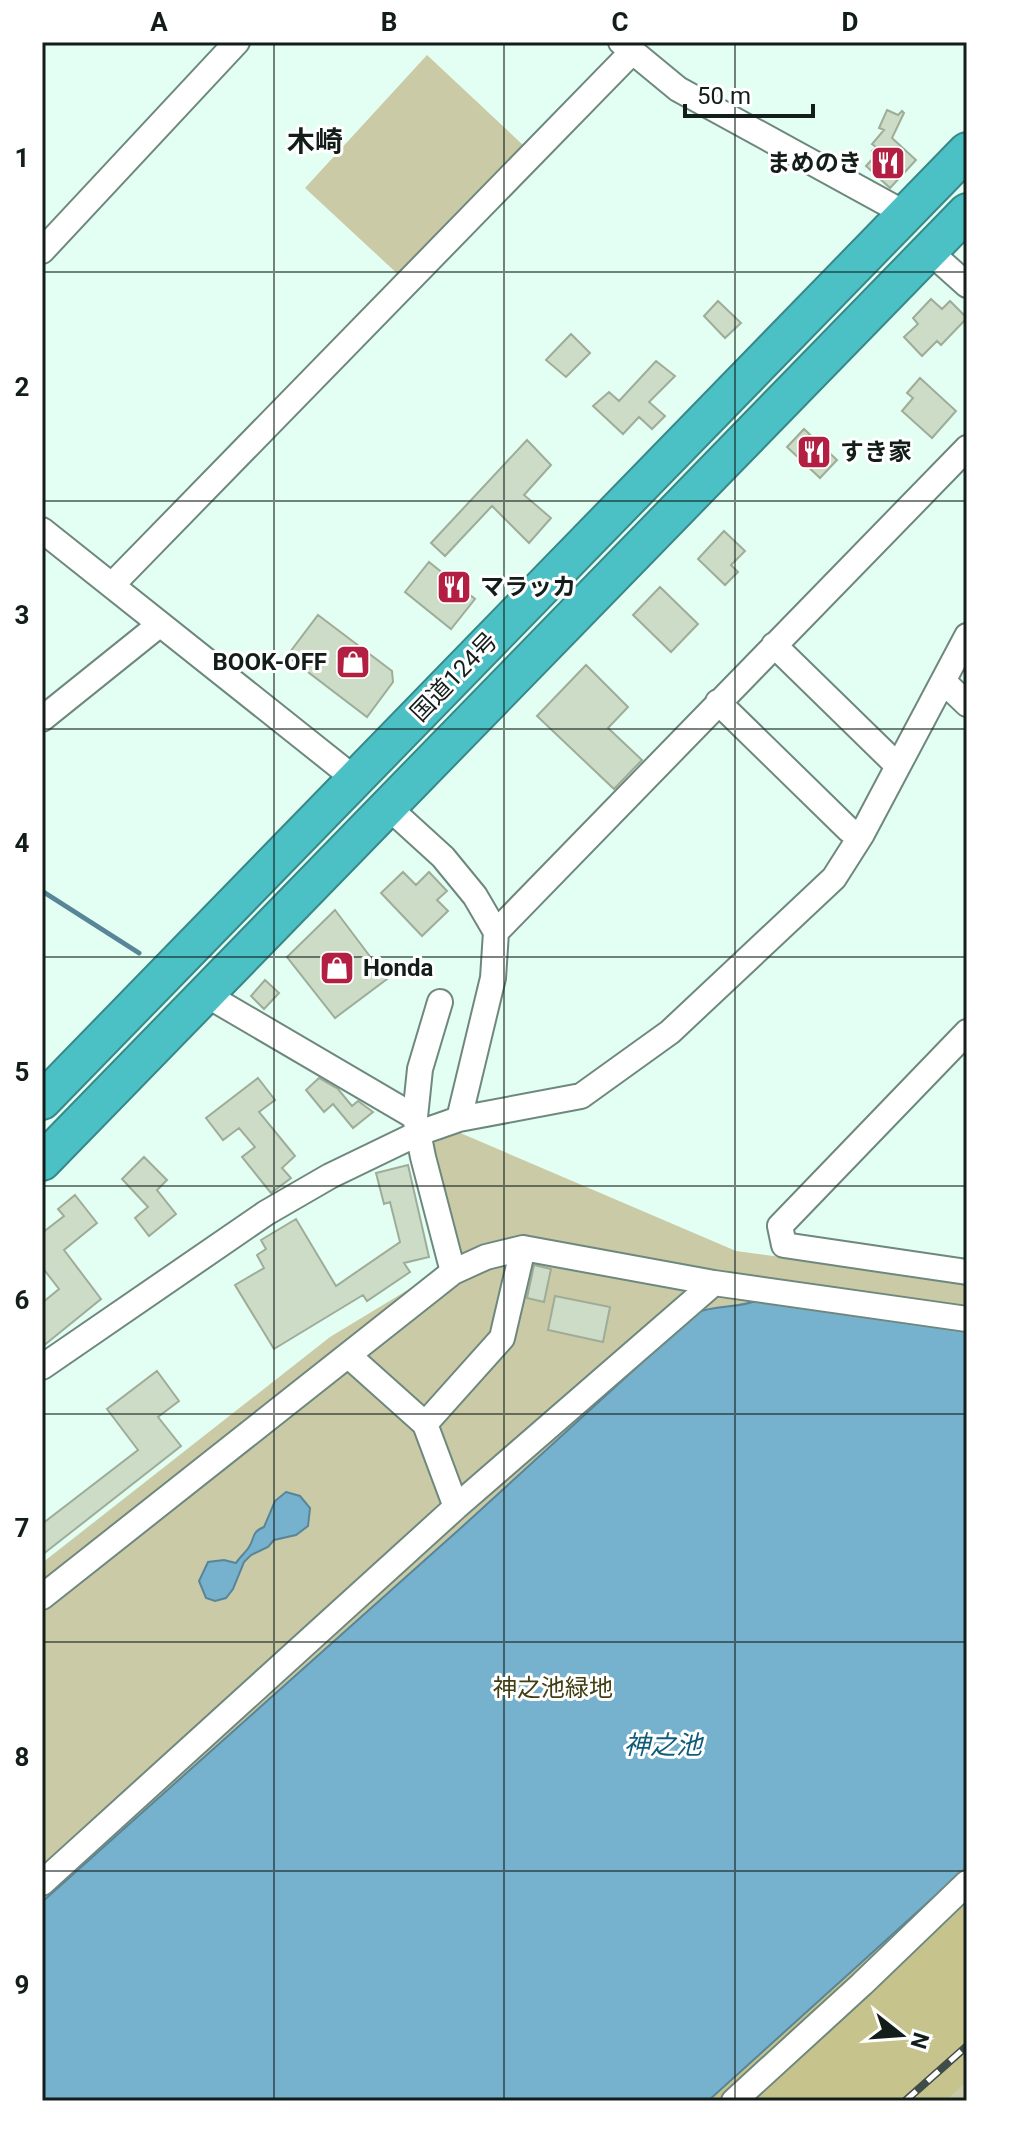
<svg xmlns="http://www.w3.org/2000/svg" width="1009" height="2143" viewBox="0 0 1009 2143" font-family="Roboto,'Noto Sans JP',sans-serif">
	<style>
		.green { fill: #cbcaa6 }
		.forest { fill: #c6c48c }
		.water { fill: #76b2ce; stroke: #588598; stroke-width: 2 }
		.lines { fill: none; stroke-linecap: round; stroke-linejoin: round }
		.stream { stroke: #588598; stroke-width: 5 }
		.building { fill: #cddcc7; stroke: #9eac98; stroke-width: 2 }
		.minor-casing { stroke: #6f887e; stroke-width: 28 }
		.highway-casing { stroke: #388889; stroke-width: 40 }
		.minor { stroke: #fff; stroke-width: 24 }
		.highway { stroke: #4cc1c5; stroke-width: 36 }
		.rail-casing { stroke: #3f4c47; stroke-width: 8 }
		.rail { stroke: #fff; stroke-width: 5; stroke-dasharray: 15; stroke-linecap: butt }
		.grid { fill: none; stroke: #131d19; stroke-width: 2; stroke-opacity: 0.55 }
		.labels { text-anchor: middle; stroke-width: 6; stroke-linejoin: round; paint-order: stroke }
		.poi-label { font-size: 24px; font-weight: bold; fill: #131d19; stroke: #fff; text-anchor: start }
		.street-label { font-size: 24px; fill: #131d19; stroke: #fff }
		.park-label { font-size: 24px; fill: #403e12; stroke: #fff }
		.water-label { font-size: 26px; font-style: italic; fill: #0f5d79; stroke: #fff }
		.quarter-label { font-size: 28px; font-weight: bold; fill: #131d19; stroke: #fff }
		.neatline { fill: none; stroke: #131d19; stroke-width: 3 }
		.grid-label { font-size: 26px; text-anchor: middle; font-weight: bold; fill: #131d19 }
	</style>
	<rect width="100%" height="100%" fill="#e3fef2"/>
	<path class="green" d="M427,55L524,146L402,278L305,188Z
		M458,1132L736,1251L967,1281V2101H42V1563L330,1337L439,1271L412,1153Z"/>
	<path class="forest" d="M967,1854V2081L946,2101H696Z"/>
	<path class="water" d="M758,1300L967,1328V1867L708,2101H42V1902L463,1526L696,1313C716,1304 738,1309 758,1300Z
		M286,1492L300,1496L310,1508L308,1526L296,1535L274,1540L268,1547L251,1555L244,1562L233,1589L226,1598L215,1601L206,1598L199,1581L208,1562L224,1560L236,1563C239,1558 246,1552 249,1547C255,1538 251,1532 264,1527L275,1501Z"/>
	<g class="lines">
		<path class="stream" d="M42,891L139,953"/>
	</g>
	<path class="building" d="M887,110L898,115L902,111L904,113L892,138L916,160L890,188L866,166L876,155L872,151L876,147L872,144L884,130L879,128Z
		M931,299L942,309L950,301L967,318L941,345L937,341L922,356L904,337L918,324L913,318Z
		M718,301L741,323L725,338L704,316Z
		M571,334L590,353L566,377L546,360Z
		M656,361L675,376L649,402L665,416L652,429L639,417L623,434L593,406L609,392L619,401Z
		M920,378L956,411L932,438L902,411L913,398L907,393Z
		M804,429L837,460L820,478L787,447Z
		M527,440L551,465L524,495L551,518L529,543L492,506L445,556L431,543Z
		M724,531L745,551L731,565L738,572L725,585L698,559Z
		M429,562L475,599L451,629L405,592Z
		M660,587L698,624L671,652L633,615Z
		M318,615L392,671L393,682L367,717L287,656Z
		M586,665L628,707L608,728L642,760L614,789L537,716Z
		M403,872L416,885L429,872L447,891L437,900L448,911L422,936L381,893Z
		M335,910L387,979L335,1018L287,957Z
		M265,980L279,993L264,1009L251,996Z
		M258,1078L275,1100L259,1112L295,1156L282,1168L291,1178L271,1193L242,1157L255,1147L239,1128L223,1140L206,1118Z
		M319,1078L338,1089L352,1106L358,1101L373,1112L353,1128L333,1104L324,1112L306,1090Z
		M144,1157L167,1180L157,1190L176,1214L149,1236L135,1218L148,1207L122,1179Z
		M408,1165L429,1257L404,1263L410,1272L367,1301L363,1295L274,1349L235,1285L264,1268L257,1255L266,1249L261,1240L296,1219L336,1286L400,1242L390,1202L384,1204L376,1173Z
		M75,1195L97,1223L64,1250L101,1299L42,1347V1303L59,1289L42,1267V1233L64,1216L58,1209Z
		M534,1265L551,1269L544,1302L527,1298Z
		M555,1296L610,1307L603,1342L548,1330Z
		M157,1371L179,1401L158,1417L181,1446L42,1555V1524L138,1450L107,1409Z"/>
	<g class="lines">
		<g class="minor-casing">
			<path id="minor" d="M621,42L678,89L906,214
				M42,251L237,42
				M929,251L967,285
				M42,530L355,779
				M112,585L632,52
				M774,645L898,766
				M944,682L967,704
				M718,702L849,830L862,834
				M42,719L159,625
				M387,806L443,857L475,896L496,932L493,978L459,1119
				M496,932L967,448
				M205,994L415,1117L423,1157L453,1272
				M967,1032L780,1226L784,1245L967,1272
				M415,1117L420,1069L440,1002
				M349,1356L425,1424L456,1507
				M42,1367L266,1213L330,1176L419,1133L459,1119L581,1096L670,1032L834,878L862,834L967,636
				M425,1424L502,1338L523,1248
				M42,1597L453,1272L486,1257L523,1248L714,1283L967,1319
				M42,1883L456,1507L714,1283
				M734,2101L862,1984L967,1883"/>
		</g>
		<g class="highway-casing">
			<path id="highway" d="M42,1101L967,151
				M42,1162L967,212"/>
		</g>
		<use href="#minor" class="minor"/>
		<use href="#highway" class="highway"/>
		<g class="rail-casing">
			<path id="rail" d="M905,2101L967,2046"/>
		</g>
		<use href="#rail" class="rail"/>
	</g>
	<path class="grid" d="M274,42V2101M504,42V2101M735,42V2101M42,272H967M42,501H967M42,729H967M42,957H967M42,1186H967M42,1414H967M42,1642H967M42,1871H967"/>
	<defs>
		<g id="restaurant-square" transform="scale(1.8)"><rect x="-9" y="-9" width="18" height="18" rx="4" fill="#b21f42" stroke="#fff"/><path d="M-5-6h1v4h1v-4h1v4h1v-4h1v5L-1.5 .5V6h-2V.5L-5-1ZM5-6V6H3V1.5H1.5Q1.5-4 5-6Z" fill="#fff"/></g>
		<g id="shop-square" transform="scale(1.8)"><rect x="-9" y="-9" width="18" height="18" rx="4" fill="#b21f42" stroke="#fff"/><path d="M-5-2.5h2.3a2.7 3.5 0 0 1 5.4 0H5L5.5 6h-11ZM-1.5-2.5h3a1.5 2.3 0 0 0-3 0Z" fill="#fff"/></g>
	</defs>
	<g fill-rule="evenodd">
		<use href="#restaurant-square" x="888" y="163"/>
		<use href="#restaurant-square" x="814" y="452"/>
		<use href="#restaurant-square" x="454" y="587"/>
		<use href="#shop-square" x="353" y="662"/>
		<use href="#shop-square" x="337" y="968"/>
	</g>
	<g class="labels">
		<g class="poi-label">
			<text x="862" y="171" text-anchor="end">まめのき</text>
			<text x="840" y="460">すき家</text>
			<text x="480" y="595">マラッカ</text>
			<text x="327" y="670" text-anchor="end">BOOK-OFF</text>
			<text x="363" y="976">Honda</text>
		</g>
		<g class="street-label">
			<text transform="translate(454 677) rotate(-46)" y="8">国道124号</text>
		</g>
		<g class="park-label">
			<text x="553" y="1696">神之池緑地</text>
		</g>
		<g class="water-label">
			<text x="663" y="1754">神之池</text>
		</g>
		<g class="quarter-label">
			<text x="315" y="151">木崎</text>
		</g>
	</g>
	<rect width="1009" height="2143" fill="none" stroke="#ffffff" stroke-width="88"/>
	<g transform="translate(901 2035) rotate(107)" stroke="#ffffff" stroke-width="6" paint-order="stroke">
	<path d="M0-6L14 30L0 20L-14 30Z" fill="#131d19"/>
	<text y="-12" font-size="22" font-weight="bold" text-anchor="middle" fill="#131d19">N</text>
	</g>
	<path d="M685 104v12h128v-12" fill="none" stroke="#131d19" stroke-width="4"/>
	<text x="697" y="104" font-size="24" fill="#131d19" stroke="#ffffff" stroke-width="6" paint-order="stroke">50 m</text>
	<rect x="44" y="44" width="921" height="2055" class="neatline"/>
	<g class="grid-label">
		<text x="159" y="31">A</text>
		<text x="389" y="31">B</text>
		<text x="620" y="31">C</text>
		<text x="850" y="31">D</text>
		<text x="22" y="167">1</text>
		<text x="22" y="396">2</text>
		<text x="22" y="624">3</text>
		<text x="22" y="852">4</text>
		<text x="22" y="1081">5</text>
		<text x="22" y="1309">6</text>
		<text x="22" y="1537">7</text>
		<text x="22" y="1766">8</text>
		<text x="22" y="1994">9</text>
	</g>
</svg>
